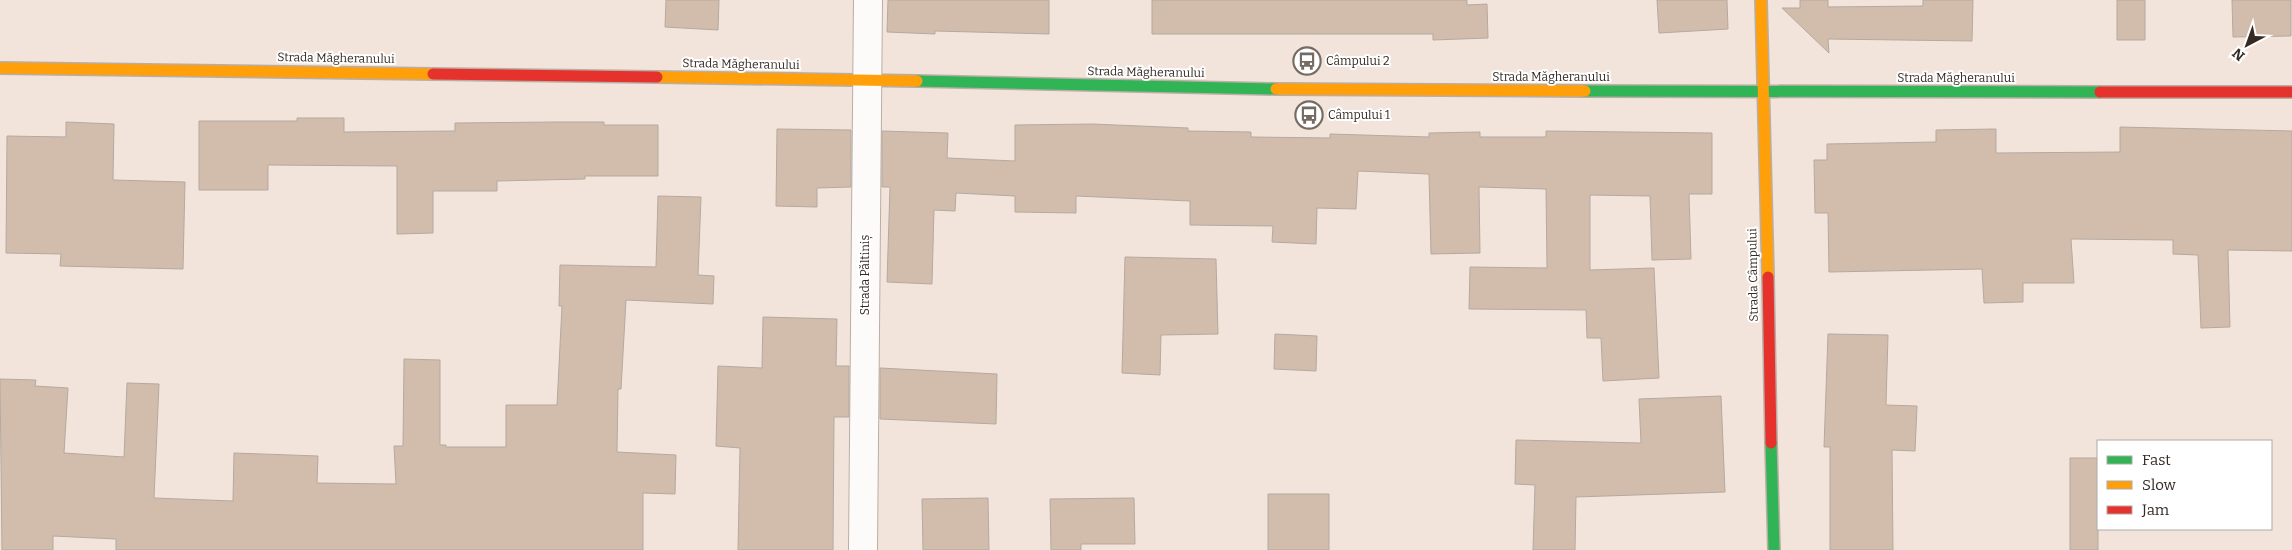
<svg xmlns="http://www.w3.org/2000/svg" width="2292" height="550" viewBox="0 0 2292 550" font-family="Bitter,serif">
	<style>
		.building { fill: #d2bdad; stroke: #b4a9a1 }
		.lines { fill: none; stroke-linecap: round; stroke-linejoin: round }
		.street-casing { stroke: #b9aea6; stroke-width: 30 }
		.fast-casing { stroke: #b9aea6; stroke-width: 14 }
		.slow-casing { stroke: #b9aea6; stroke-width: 14 }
		.jam-casing { stroke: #b9aea6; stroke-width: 14 }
		.street { stroke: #fdfbf9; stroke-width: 28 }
		.fast { stroke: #30b455; stroke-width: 11 }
		.slow { stroke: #ff9f0a; stroke-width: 11 }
		.jam { stroke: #e5322d; stroke-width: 11 }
		.labels { text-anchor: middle; stroke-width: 4; stroke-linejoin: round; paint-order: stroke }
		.street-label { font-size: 12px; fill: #342a23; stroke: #fff }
		.poi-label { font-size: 12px; fill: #342a23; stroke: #fff; text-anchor: start }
	</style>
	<rect width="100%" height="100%" fill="#f2e4da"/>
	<path class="building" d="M666,0H719L718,30L665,27Z
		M888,0H1049V34L935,31V34L887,32Z
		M1152,0H1467V5L1487,4L1488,38L1433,40V34H1152Z
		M1657,0H1727L1728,29L1659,33Z
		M1800,0H1828V7L1923,6V0H1973L1972,41L1828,39L1829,53L1782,8H1800Z
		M2117,0H2145V40H2117Z
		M2232,0H2291V36L2233,37Z
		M297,118H344V132L455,131V123L554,122H604V125H658V176H585V179L497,181V191H433V233L397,234V166L268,165V190H199V121H297Z
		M66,122L114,124L113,180L185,182L183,269L60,266L61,254L6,253L7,136L66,137Z
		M1092,124L1188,128V131L1251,132V137L1330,138V134L1429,137V133L1480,132V137H1546V131L1712,133V194H1689L1691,259L1652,260L1650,196L1590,195V270L1654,268L1659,378L1603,381L1601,338H1587L1586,310L1469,309L1470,267L1547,268L1546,189L1479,187L1480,253L1431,254L1429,174L1358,171L1356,209L1317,208L1316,244L1272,242L1273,226L1190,225V201L1076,196V213L1015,212V196L956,193L955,211L934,210L932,284L887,282L890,187H882V131L948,133L947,158L1015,161V125Z
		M2120,127L2292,131V251L2228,250L2230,327L2201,328L2198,255L2173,254V240L2071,239L2074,283H2023V302L1984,303L1982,269L1829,272L1828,213H1815L1814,160H1827V144L1936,142V130L1996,129V153L2120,152Z
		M777,129L851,130V187L817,188V207L776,206Z
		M658,196L701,197L698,275L714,276L713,304L626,300L621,389H618L617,452L676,455L675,494L643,493V550H116V539L53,536V550H2L0,379L36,380L35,386L68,388L64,453L124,457L127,383L159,384L154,498L233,501L234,453L318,456L317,483L396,484L394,446H403L404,359L440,360V445H446V447H506V405H557L562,306H559L560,265L656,267Z
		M1125,257L1216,259L1218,334L1161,335L1160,375L1122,373Z
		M763,317L837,319L836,366H849V417H834L833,550H738L740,448L716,446L718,366L762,368Z
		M1275,334L1317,336L1316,371L1274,369Z
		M1828,334L1888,335L1886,405L1917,406L1915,451L1892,450L1893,550H1830V447H1824Z
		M880,368L997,374L996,424L880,419Z
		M1721,396L1725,492L1576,497L1575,550H1533L1535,485L1515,484L1516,440L1641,443L1639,399Z
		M2070,458H2098V550H2070Z
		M1268,494H1329V550H1268Z
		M988,498L989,550H923L922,499Z
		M1134,498L1135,544H1081V550H1051L1050,499Z"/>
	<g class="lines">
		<g class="street-casing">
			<path id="street" d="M863,550L868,0"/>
		</g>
		<g class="fast-casing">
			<path id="fast" d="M917,81L1276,89
				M1585,91L2100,92
				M1771,443L1774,550"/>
		</g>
		<g class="slow-casing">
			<path id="slow" d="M1761,0L1768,277
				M0,68L433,74
				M657,77L917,81
				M1276,89L1585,91"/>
		</g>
		<g class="jam-casing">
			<path id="jam" d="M433,74L657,77
				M2100,92H2292
				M1768,277L1771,443"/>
		</g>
		<use href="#street" class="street"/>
		<use href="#fast" class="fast"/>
		<use href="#slow" class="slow"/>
		<use href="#jam" class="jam"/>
	</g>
	<defs>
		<g id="bus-ring" transform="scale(1.4375)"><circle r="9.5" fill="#fff" stroke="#766b63" stroke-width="1.5"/><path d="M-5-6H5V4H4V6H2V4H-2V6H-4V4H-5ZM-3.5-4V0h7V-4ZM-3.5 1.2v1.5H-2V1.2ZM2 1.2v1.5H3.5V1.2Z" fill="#766b63"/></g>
	</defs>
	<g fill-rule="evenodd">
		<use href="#bus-ring" x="1307" y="61"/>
		<use href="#bus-ring" x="1309" y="115"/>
	</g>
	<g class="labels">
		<g class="street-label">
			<text transform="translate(336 58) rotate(1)" y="4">Strada Măgheranului</text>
			<text transform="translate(741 64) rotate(1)" y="4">Strada Măgheranului</text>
			<text transform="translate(1146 72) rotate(1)" y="4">Strada Măgheranului</text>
			<text x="1551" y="81">Strada Măgheranului</text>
			<text x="1956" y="82">Strada Măgheranului</text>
			<text transform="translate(865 275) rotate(-90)" y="4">Strada Păltiniș</text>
			<text transform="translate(1753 275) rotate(-91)" y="4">Strada Câmpului</text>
		</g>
		<g class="poi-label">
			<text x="1326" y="65">Câmpului 2</text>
			<text x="1328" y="119">Câmpului 1</text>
		</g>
	</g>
	<rect x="2097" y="440" width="175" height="90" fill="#ffffff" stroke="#aeaaa7"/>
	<rect x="2107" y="456" width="25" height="8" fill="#30b455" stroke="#aeaaa7"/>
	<text x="2142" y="465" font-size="15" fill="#342a23">Fast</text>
	<rect x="2107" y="481" width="25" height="8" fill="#ff9f0a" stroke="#aeaaa7"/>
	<text x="2142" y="490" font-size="15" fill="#342a23">Slow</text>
	<rect x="2107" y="506" width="25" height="8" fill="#e5322d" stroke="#aeaaa7"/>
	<text x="2142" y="515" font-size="15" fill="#342a23">Jam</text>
	<g transform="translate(2247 45) rotate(221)" stroke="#ffffff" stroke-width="4" paint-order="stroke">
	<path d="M0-4L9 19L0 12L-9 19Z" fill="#342a23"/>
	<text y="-8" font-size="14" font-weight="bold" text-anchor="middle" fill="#342a23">N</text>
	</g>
</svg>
